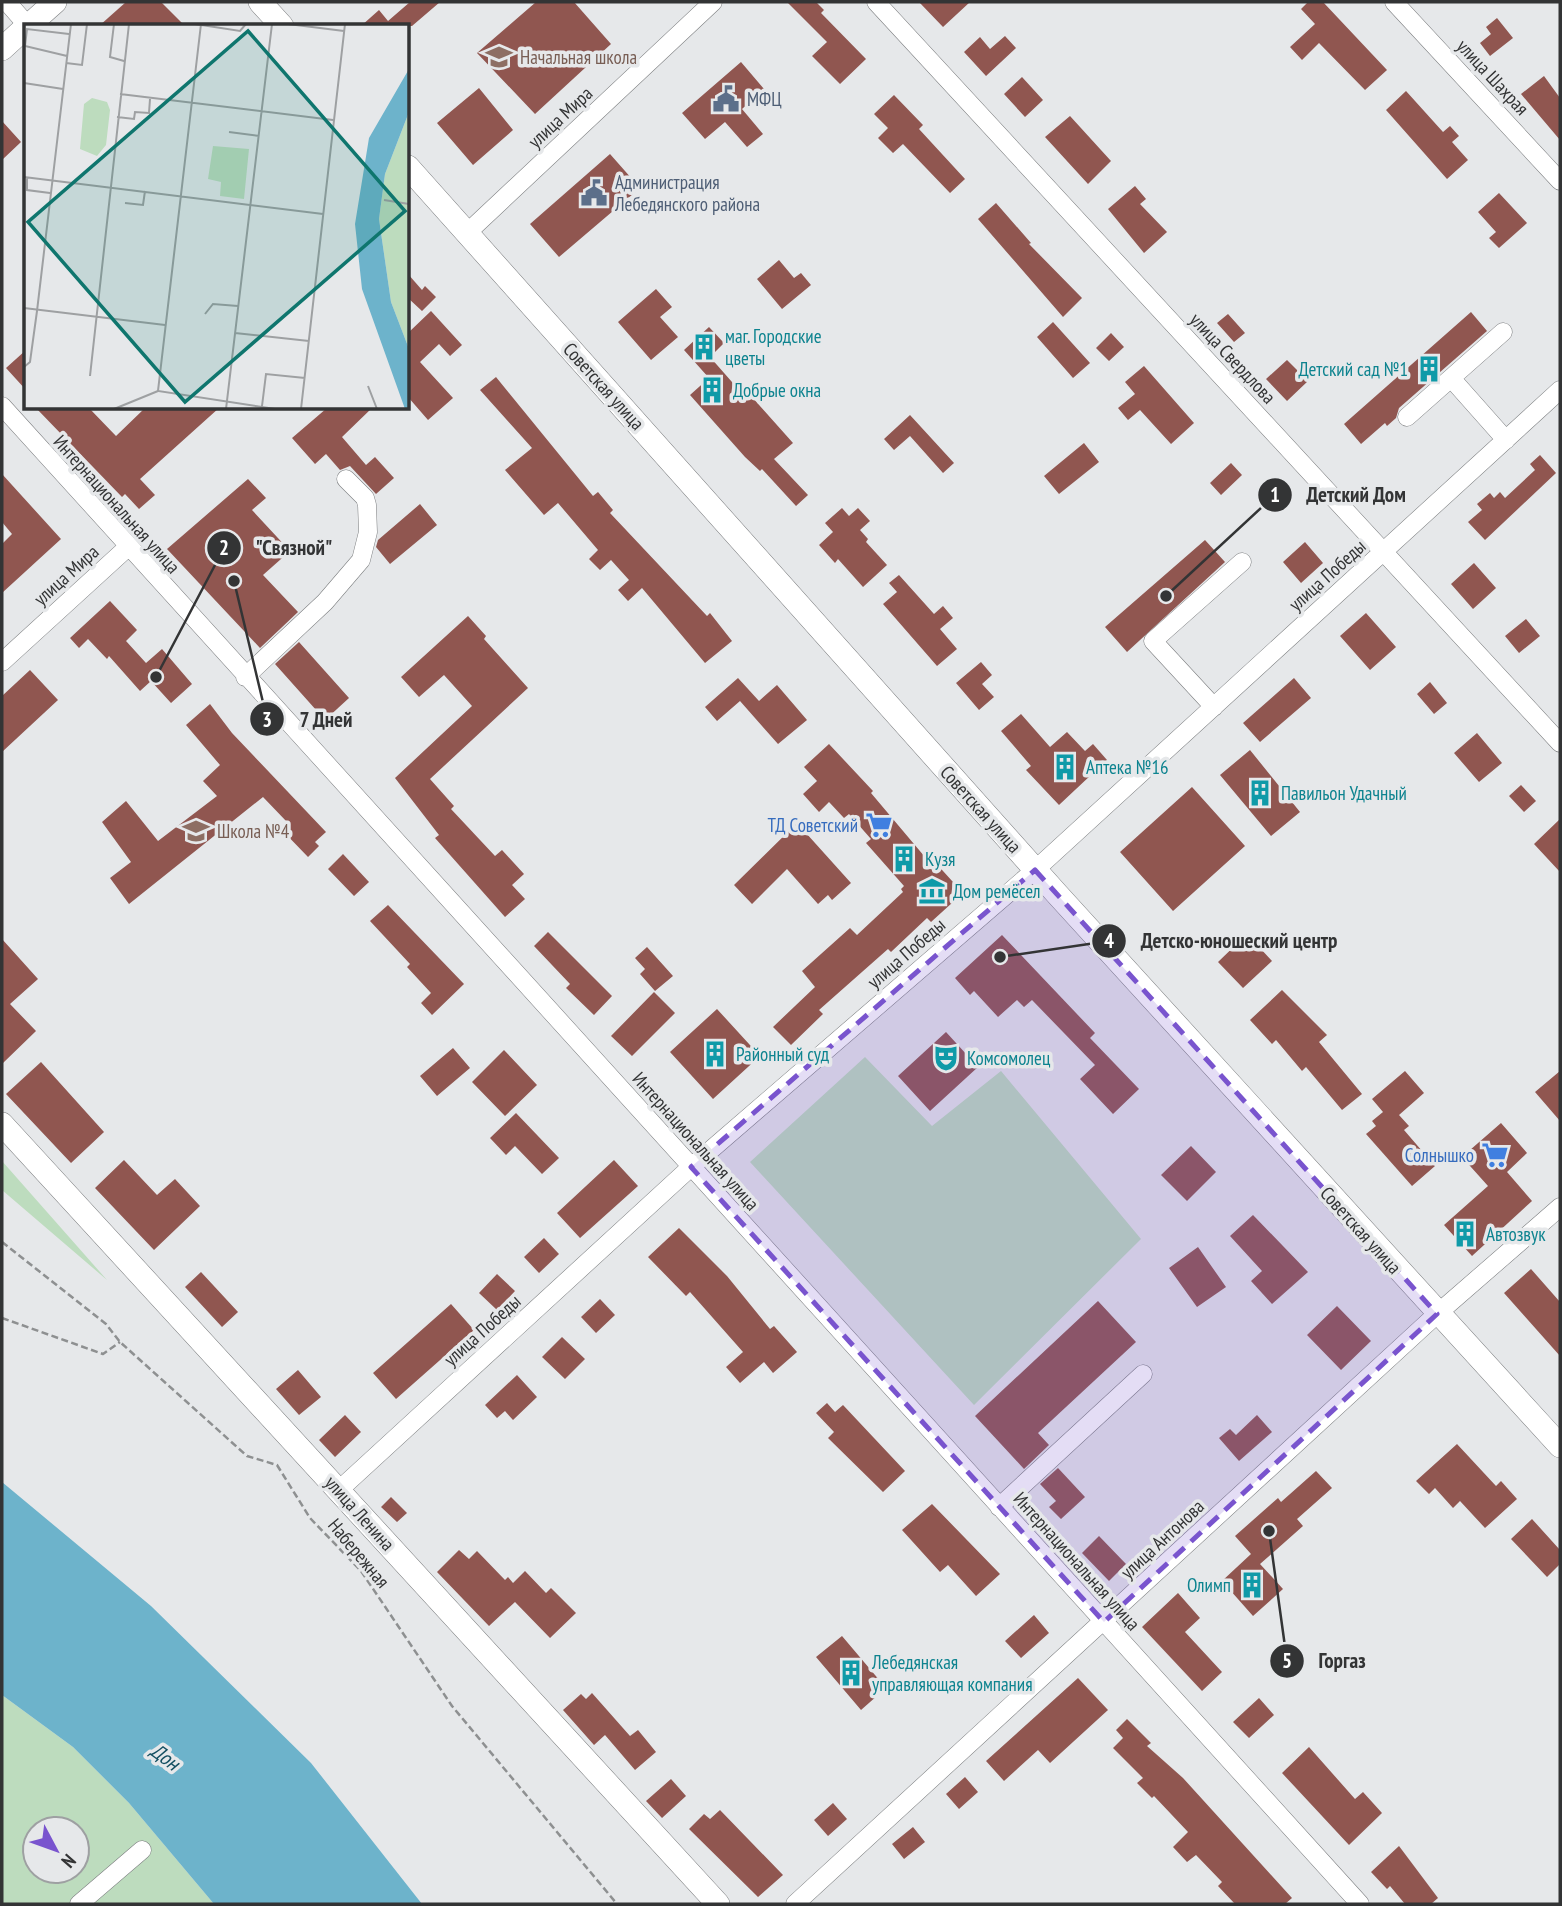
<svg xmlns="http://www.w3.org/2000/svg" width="1562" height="1906" viewBox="0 0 1562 1906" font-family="'PT Sans Narrow',sans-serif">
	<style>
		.green { fill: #bddcbe; fill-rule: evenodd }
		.water { fill: #6db3cb }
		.building { fill: #905650 }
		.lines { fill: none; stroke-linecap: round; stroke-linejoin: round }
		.minor-casing { stroke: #7b7d7f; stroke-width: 19 }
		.major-casing { stroke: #7b7d7f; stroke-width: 24 }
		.path { stroke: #8e9091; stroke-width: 2.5; stroke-dasharray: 7 3.5; stroke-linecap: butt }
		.minor { stroke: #fff; stroke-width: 18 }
		.major { stroke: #fff; stroke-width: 23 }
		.marked { fill: #7954ce; fill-opacity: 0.2; stroke: #7954ce; stroke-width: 5; stroke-dasharray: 14 9; stroke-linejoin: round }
		.labels { text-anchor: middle; stroke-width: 7; stroke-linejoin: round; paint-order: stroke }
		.education-label { font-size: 19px; fill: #785e54; stroke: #e6e8ea; text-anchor: start }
		.street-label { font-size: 19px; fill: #333435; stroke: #e6e8ea }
		.service-label { font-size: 19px; fill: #4e5e75; stroke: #e6e8ea; text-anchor: start }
		.culture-label { font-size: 19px; fill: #0d838f; stroke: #e6e8ea; text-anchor: start }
		.shop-label { font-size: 19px; fill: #366cbe; stroke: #e6e8ea; text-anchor: end }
		.water-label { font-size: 21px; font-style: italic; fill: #144f61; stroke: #e6e8ea }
		.inset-road { fill: none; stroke: #9ea0a2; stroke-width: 2 }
		.view { fill: #0f766e; fill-opacity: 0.15; stroke: #0f766e; stroke-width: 3.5 }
		.inset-edge { fill: none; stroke: #333435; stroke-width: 3.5 }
		.leader { fill: none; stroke: #333435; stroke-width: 2.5 }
		.callout-dot { fill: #333435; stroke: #e6e8ea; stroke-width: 2.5 }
		.mark-label { font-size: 21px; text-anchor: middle; font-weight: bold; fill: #fff }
		.callout-label { font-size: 21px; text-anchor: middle; font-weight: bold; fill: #333435; stroke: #e6e8ea; stroke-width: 7; stroke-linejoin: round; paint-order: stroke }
	</style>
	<rect width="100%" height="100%" fill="#e6e8ea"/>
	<path class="green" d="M865,1057L932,1126L1001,1071L1141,1239L974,1405L750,1162Z
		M2,1161L107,1280L2,1190Z
		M2,1695L73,1747L129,1803L214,1904H2ZM35,1829H77V1871H35Z"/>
	<path class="water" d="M2,1482L151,1606L311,1763L422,1904H214L129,1803L73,1747L2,1695Z"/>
	<path class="building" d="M126,2H161L185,26H99Z
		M410,2H440L412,26H361L379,10L388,21Z
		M536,2H574L611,44L535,114L477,53Z
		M787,2H816L824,10L821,13L866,59L840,84L812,56L827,42Z
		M919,2H970L943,27Z
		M1308,2H1323L1387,70L1365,90L1319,43L1302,60L1290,47L1315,24L1301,9Z
		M1497,18L1513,38L1490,56L1480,43L1491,34L1486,27Z
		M1005,36L1016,48L986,76L964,52L980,37L990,49Z
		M741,62L764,89L742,109L763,134L747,147L725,122L705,139L682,113Z
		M1544,76L1560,98V140L1521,94Z
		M1022,77L1043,100L1025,117L1004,94Z
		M479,88L513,130L473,165L437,123Z
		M1406,91L1443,132L1450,126L1459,136L1452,142L1468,160L1447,179L1386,110Z
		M894,95L923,125L919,129L965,179L950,193L903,144L893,153L878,138L888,128L874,114Z
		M1070,116L1111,161L1088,184L1045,137Z
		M2,121L21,142L2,160Z
		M610,154L640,188L559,257L530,224Z
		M1135,186L1146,199L1140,204L1167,232L1144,253L1108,209Z
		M1499,193L1527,223L1499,248L1489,238L1496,232L1478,212Z
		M996,203L1031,243L1029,244L1082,298L1063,317L978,219Z
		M779,260L794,278L801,273L811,285L782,309L757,279Z
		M408,274L422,290L425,286L436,297L422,311L408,298Z
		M656,289L672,307L660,317L678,337L651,360L618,322Z
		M431,311L462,345L450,356L439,344L420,362L453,398L428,420L408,397V333Z
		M1471,312L1487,331L1399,408L1396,418L1387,426L1385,423L1361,444L1344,424Z
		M1228,314L1245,333L1234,342L1217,323Z
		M1053,322L1090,363L1073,378L1037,337Z
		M709,327L724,343L710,357L739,390L743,387L793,443L774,459L808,495L796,506L762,469L760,471L745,457L690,395L709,378L684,350Z
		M1111,333L1124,347L1109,361L1096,348Z
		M26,350V390L6,368Z
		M1287,360L1308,381L1287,401L1266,379Z
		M1144,366L1194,423L1171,444L1140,410L1128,420L1118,408L1135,394L1125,382Z
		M496,377L593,496L598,492L613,510L610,513L707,616L710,613L732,641L705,663L642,588L628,601L618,590L629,580L611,560L600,570L589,559L598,550L558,503L544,515L505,470L532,448L480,390Z
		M36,408H89L116,436L145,408H219L140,479L155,495L139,509L125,494L122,497Z
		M327,408H372L342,437L366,465L375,457L394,478L376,494L350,466L340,470L326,454L315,464L292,438Z
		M910,415L954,463L943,473L910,436L894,450L884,439Z
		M1084,443L1099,462L1059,494L1044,476Z
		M1540,455L1556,473L1485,540L1468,522L1482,510L1477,504L1490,493L1494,498L1500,492L1505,498L1535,470L1530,464Z
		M1231,463L1242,475L1221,495L1210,483Z
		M2,474L61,539L2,593V544L12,534L2,522Z
		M248,479L266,498L252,510L290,551L263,575L298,612L260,648L167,549Z
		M420,504L437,525L390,564L376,547L378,540Z
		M842,508L849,516L858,508L870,521L860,530L868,539L866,542L887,565L863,587L838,559L835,563L819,545L833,532L825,523Z
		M1205,540L1225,562L1127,652L1105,627Z
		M1305,542L1323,563L1301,583L1283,562Z
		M1474,563L1496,588L1473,609L1451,584Z
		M899,575L934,614L943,606L953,618L940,629L957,649L937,666L883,604L897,592L889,583Z
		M110,601L137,630L126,641L146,663L162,649L192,684L171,703L151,681L140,691L109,656L107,659L88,639L79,648L70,638Z
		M1366,613L1396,647L1370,670L1340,636Z
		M468,616L486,636L484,639L528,688L430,779L454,806L451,809L495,856L502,850L524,874L512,885L525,899L505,917L435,838L439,835L395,778L472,706L444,675L419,697L401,677Z
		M1526,619L1540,636L1519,653L1505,636Z
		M299,642L349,698L325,720L275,664Z
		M981,662L992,675L982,684L994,697L979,710L956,683Z
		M30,670L58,700L2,752V696Z
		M738,678L759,701L777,685L807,720L778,744L740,701L717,721L705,707Z
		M1294,678L1311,698L1260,742L1243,723Z
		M1430,682L1447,703L1434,714L1417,694Z
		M210,704L232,733L326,832L315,842L319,846L308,857L280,828L287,822L263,797L129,904L110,878L131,862L102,822L126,801L158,841L217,796L203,781L220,765L186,725Z
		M1021,714L1050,747L1067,732L1085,751L1093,744L1107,760L1059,805L1026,770L1031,766L1001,731Z
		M1477,733L1502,763L1479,782L1454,753Z
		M829,744L873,791L871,793L930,863L933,860L963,893L931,922L927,918L891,952L888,949L819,1010L823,1014L791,1045L773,1027L815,987L802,971L850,928L857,935L903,892L901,889L904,886L866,843L871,839L849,814L844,818L829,802L819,812L803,794L817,781L804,767Z
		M1250,750L1300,812L1271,836L1220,775Z
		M1521,785L1536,801L1524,812L1509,796Z
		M1192,787L1245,846L1173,911L1120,852Z
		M1560,819V872L1534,844Z
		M797,823L851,883L832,900L828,895L818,904L787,869L752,904L734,885Z
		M343,854L369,882L354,896L328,869Z
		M388,905L464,984L432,1015L421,1003L431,993L407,967L410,964L370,921Z
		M548,932L612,996L594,1015L566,988L570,984L534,946Z
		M1247,934L1272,961L1243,988L1218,962Z
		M1002,935L1095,1033L1090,1038L1139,1089L1113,1114L1080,1079L1095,1065L1032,1000L1024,1007L1017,1000L998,1017L974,991L970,995L955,978Z
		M2,939L38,979L10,1004L36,1031L2,1064Z
		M647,947L673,976L655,991L640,974L645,969L635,958Z
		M1282,990L1327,1035L1319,1042L1362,1094L1342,1110L1306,1067L1302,1071L1276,1040L1272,1044L1250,1020Z
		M654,992L675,1013L632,1056L611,1036Z
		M717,1009L760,1056L713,1099L670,1052Z
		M946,1032L978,1067L930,1111L898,1076Z
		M453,1048L470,1068L437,1096L420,1076Z
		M504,1050L537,1085L505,1116L472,1082Z
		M41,1062L104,1132L71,1163L6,1094Z
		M1405,1071L1424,1093L1399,1115L1409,1126L1404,1130L1435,1166L1412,1186L1366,1134L1376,1126L1372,1121L1383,1112L1372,1099Z
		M1560,1071V1121L1535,1092Z
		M516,1113L559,1158L542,1174L515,1146L506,1155L490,1138Z
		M1501,1123L1527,1153L1507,1172L1532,1201L1472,1256L1444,1225L1488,1186L1462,1157Z
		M1191,1146L1216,1172L1187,1201L1161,1175Z
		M124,1160L157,1195L175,1179L200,1206L154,1250L95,1188Z
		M614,1160L638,1186L580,1238L557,1213Z
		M1253,1215L1308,1272L1272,1304L1251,1281L1262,1271L1230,1236Z
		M679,1228L727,1276L770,1329L774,1326L797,1352L773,1373L764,1362L740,1383L726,1367L743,1352L690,1292L686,1296L648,1257Z
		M544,1238L559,1254L539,1273L524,1257Z
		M1198,1247L1226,1287L1197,1307L1169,1268Z
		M1531,1269L1560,1302V1356L1504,1293Z
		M201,1272L238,1312L222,1327L185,1287Z
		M497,1274L515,1291L497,1310L479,1293Z
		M600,1299L615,1315L596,1333L581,1317Z
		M1098,1301L1136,1342L1038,1433L1049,1445L1024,1469L975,1416Z
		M451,1304L474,1330L396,1399L373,1373Z
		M1337,1306L1371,1341L1341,1370L1307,1335Z
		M562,1337L585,1359L565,1379L542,1357Z
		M298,1370L321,1397L299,1415L276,1389Z
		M517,1375L537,1397L513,1420L505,1411L497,1418L485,1405Z
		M827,1403L835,1412L843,1405L905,1471L883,1492L828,1438L834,1432L816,1413Z
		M345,1415L361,1432L335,1457L319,1440Z
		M1257,1415L1272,1432L1239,1461L1219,1438L1230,1429L1236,1435Z
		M1457,1444L1496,1486L1501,1481L1517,1499L1485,1528L1460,1501L1453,1508L1435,1488L1429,1494L1416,1481Z
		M1058,1468L1085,1497L1061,1519L1049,1507L1056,1501L1040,1484Z
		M1316,1471L1332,1488L1297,1519L1303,1526L1260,1564L1283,1589L1253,1616L1222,1581L1251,1554L1235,1536L1278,1498L1281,1502Z
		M391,1497L407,1513L397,1522L381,1507Z
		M932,1504L1000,1574L976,1596L948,1565L940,1572L902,1530Z
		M1532,1519L1560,1550V1564L1547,1577L1511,1539Z
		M1099,1536L1126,1564L1109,1581L1082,1553Z
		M459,1550L469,1559L477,1551L505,1580L508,1577L513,1583L525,1571L546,1593L551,1588L576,1613L550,1638L515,1602L489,1626L437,1572Z
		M1178,1593L1200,1618L1185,1632L1222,1672L1202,1691L1142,1627Z
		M1034,1615L1049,1633L1021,1658L1005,1641Z
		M842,1636L886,1688L861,1710L816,1657Z
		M1078,1678L1108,1710L1050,1763L1038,1750L1004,1781L986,1761Z
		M592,1693L630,1736L638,1730L656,1752L635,1770L605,1735L594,1745L563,1710L581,1694L586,1699Z
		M1259,1698L1274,1715L1249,1738L1233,1722Z
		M1127,1719L1151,1743L1147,1746L1183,1778L1292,1898L1285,1904H1235L1218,1886L1222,1882L1196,1855L1187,1862L1173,1847L1188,1832L1154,1796L1152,1798L1137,1783L1143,1778L1113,1748L1123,1738L1116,1730Z
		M1309,1747L1355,1799L1363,1792L1382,1813L1349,1845L1282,1773Z
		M965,1777L978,1792L959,1809L946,1794Z
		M671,1779L686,1796L662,1818L646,1801Z
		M833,1803L847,1819L828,1836L814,1820Z
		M720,1810L783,1875L758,1897L689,1829L704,1814L710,1819Z
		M913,1827L925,1842L904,1859L892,1844Z
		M1399,1846L1438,1898L1431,1904H1405L1390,1886L1387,1889L1371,1872Z"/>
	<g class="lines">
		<g class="minor-casing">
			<path id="minor" d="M7,2L28,26
				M876,2L1560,743
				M1394,2L1560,181
				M467,233L713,2
				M1451,378L1506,440
				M2,406L1360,1904
				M1407,417L1503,332
				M2,662L128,547
				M245,677L325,602L361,560L368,532L367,505L365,498L346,479
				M1214,707L1153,641L1242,562
				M339,1490L691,1167L1035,870L1560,390
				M999,1507L1143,1374
				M79,1904L142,1850
				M795,1904L1437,1314L1560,1207"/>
		</g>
		<g class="major-casing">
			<path id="major" d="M260,2L282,26
				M28,26L55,2
				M2,49L26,27
				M408,167L1057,894L1560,1446
				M2,1124L718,1904"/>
		</g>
		<path class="path" d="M2,1242L106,1324L120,1342L247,1456L277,1465L310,1518L361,1571L452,1706L617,1904
			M2,1318L103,1354L120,1342"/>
		<use href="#minor" class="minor"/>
		<use href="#major" class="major"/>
	</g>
	<path class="marked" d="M1035,870L1437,1314L1104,1622L691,1167Z"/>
	<defs>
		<g id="school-bare" transform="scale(2.1)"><path d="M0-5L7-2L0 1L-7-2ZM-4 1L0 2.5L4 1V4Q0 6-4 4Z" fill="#8d6e63" stroke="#e6e8ea" stroke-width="2.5" paint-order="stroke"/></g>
		<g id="civic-bare" transform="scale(2.1)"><path d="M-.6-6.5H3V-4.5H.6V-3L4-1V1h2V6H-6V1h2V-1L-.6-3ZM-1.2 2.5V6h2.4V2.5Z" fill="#5c6f8a" stroke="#e6e8ea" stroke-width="2.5" paint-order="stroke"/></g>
		<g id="building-bare" transform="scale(2.1)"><path d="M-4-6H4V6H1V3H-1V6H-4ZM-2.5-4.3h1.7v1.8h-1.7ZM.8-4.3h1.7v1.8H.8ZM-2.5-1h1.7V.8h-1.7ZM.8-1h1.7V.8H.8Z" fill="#0f9aa8" stroke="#e6e8ea" stroke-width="2.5" paint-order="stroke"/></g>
		<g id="supermarket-bare" transform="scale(2.1)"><path d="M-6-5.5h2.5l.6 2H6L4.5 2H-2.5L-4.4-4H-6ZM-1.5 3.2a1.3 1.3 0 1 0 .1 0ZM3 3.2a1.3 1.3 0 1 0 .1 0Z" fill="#3f7fe0" stroke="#e6e8ea" stroke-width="2.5" paint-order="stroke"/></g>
		<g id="museum-bare" transform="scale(2.1)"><path d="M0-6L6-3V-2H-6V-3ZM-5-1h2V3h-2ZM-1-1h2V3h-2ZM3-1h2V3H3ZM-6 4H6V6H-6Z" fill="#0f9aa8" stroke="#e6e8ea" stroke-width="2.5" paint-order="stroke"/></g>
		<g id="theatre-bare" transform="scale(2.1)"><path d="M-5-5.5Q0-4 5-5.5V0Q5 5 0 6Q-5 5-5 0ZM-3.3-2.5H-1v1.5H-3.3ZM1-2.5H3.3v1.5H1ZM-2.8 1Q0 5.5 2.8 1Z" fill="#0f9aa8" stroke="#e6e8ea" stroke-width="2.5" paint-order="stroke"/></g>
	</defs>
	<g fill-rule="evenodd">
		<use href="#school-bare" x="499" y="57"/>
		<use href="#civic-bare" x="726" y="99"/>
		<use href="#civic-bare" x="594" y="193"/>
		<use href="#building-bare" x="704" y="347"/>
		<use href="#building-bare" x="1429" y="369"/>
		<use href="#building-bare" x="712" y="390"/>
		<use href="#building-bare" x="1065" y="767"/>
		<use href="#building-bare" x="1260" y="793"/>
		<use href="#supermarket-bare" x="879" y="825"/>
		<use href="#school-bare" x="196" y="831"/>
		<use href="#building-bare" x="904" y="859"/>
		<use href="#museum-bare" x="932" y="891"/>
		<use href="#building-bare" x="715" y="1054"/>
		<use href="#theatre-bare" x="946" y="1058"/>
		<use href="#supermarket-bare" x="1495" y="1155"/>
		<use href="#building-bare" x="1465" y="1234"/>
		<use href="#building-bare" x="1252" y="1585"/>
		<use href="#building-bare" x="851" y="1673"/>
	</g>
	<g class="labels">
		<g class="education-label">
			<text x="520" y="64">Начальная школа</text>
			<text x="217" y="838">Школа №4</text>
		</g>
		<g class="street-label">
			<text transform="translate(1493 77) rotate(47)" y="7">улица Шахрая</text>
			<text transform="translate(560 117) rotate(-43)" y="7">улица Мира</text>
			<text transform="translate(1233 358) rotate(47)" y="7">улица Свердлова</text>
			<text transform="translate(604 386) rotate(48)" y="7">Советская улица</text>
			<text transform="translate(117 504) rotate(48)" y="7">Интернациональная улица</text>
			<text transform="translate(66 575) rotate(-42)" y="7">улица Мира</text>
			<text transform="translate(1327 575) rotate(-42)" y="7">улица Победы</text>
			<text transform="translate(981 809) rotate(48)" y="7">Советская улица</text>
			<text transform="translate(906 953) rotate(-41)" y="7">улица Победы</text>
			<text transform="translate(696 1141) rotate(48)" y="7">Интернациональная улица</text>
			<text transform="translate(1361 1230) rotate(48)" y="7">Советская улица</text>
			<text transform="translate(482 1330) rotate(-42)" y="7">улица Победы</text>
			<text transform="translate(360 1513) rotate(48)" y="7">улица Ленина</text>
			<text transform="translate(1162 1539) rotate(-43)" y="7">улица Антонова</text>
			<text transform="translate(359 1553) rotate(50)" y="7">Набережная</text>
			<text transform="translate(1077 1561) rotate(48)" y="7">Интернациональная улица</text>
		</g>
		<g class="service-label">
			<text x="747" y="106">МФЦ</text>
			<text x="615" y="189">Администрация<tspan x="615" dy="22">Лебедянского района</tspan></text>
		</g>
		<g class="culture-label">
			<text x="725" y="343">маг. Городские<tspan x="725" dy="22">цветы</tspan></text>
			<text x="1408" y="376" text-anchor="end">Детский сад №1</text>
			<text x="733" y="397">Добрые окна</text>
			<text x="1086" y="774">Аптека №16</text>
			<text x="1281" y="800">Павильон Удачный</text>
			<text x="925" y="866">Кузя</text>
			<text x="953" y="898">Дом ремёсел</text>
			<text x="736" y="1061">Районный суд</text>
			<text x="967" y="1065">Комсомолец</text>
			<text x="1486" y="1241">Автозвук</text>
			<text x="1231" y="1592" text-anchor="end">Олимп</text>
			<text x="872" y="1669">Лебедянская<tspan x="872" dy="22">управляющая компания</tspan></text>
		</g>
		<g class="shop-label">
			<text x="858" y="832">ТД Советский</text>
			<text x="1474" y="1162">Солнышко</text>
		</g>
		<g class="water-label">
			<text transform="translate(165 1757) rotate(36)" y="7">Дон</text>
		</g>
	</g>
	<g transform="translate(24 24)">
		<rect width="385" height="385" fill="#e6e8ea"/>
		<path d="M68,74L83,78L86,86L82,121L73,132L56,125L60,80ZM385,88V325L367,278L355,195L361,150ZM189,122L225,125L220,175L196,172L197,158L184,155Z" fill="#bddcbe"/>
		<path d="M385,45V88L361,150L355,195L367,278L385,325V385H381L338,265L331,200L345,114Z" fill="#6db3cb"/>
		<path class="inset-road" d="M90,0L86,33L100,37M171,0L216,7L222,0M177,0L134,367L251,385M264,0L320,7M43,32L1,22L3,5L45,10M42,39L58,41L63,0M0,59L39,65M96,70L309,96M93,93L110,95L111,88L125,89L126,75M205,108L235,112M0,153L299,190M3,154V166L26,169M360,176L385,180M101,179L119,181L121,167M0,284L141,301M181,290L189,280L214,282M211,309L285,317M0,343L6,338L13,287L47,0M66,352L105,0M344,362L353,385M238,382L242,350L281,354M90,385L134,367M202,385L248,0M277,385L321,0"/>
		<path class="view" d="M224,7L381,187L161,378L4,198Z"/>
		<rect width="385" height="385" class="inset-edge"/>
	</g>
	<path class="leader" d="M1166 596L1275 495M156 677L224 548M234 581L267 719M1000 957L1109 941M1269 1531L1287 1661"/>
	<g class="callout-dot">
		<circle cx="1166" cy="596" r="7"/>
		<circle cx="156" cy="677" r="7"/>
		<circle cx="234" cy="581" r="7"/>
		<circle cx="1000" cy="957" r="7"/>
		<circle cx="1269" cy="1531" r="7"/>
		<circle cx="1275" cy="495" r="18"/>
		<circle cx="224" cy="548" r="18"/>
		<circle cx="267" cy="719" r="18"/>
		<circle cx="1109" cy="941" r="18"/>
		<circle cx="1287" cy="1661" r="18"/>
	</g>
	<g class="mark-label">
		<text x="1275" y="502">1</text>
		<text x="224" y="555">2</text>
		<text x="267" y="727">3</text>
		<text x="1109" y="948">4</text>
		<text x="1287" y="1668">5</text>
	</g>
	<g class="callout-label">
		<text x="1356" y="502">Детский Дом</text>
		<text x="294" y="555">"Связной"</text>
		<text x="326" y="727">7 Дней</text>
		<text x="1239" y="948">Детско-юношеский центр</text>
		<text x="1342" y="1668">Горгаз</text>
	</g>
	<rect width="1562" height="1906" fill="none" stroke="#333435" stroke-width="7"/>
	<g transform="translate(56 1850) rotate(131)"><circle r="33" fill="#e6e8ea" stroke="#9ea0a2" stroke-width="2"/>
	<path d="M0-5L12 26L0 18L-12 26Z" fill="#7954ce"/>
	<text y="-10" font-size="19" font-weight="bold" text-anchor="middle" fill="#333435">N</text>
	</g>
</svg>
